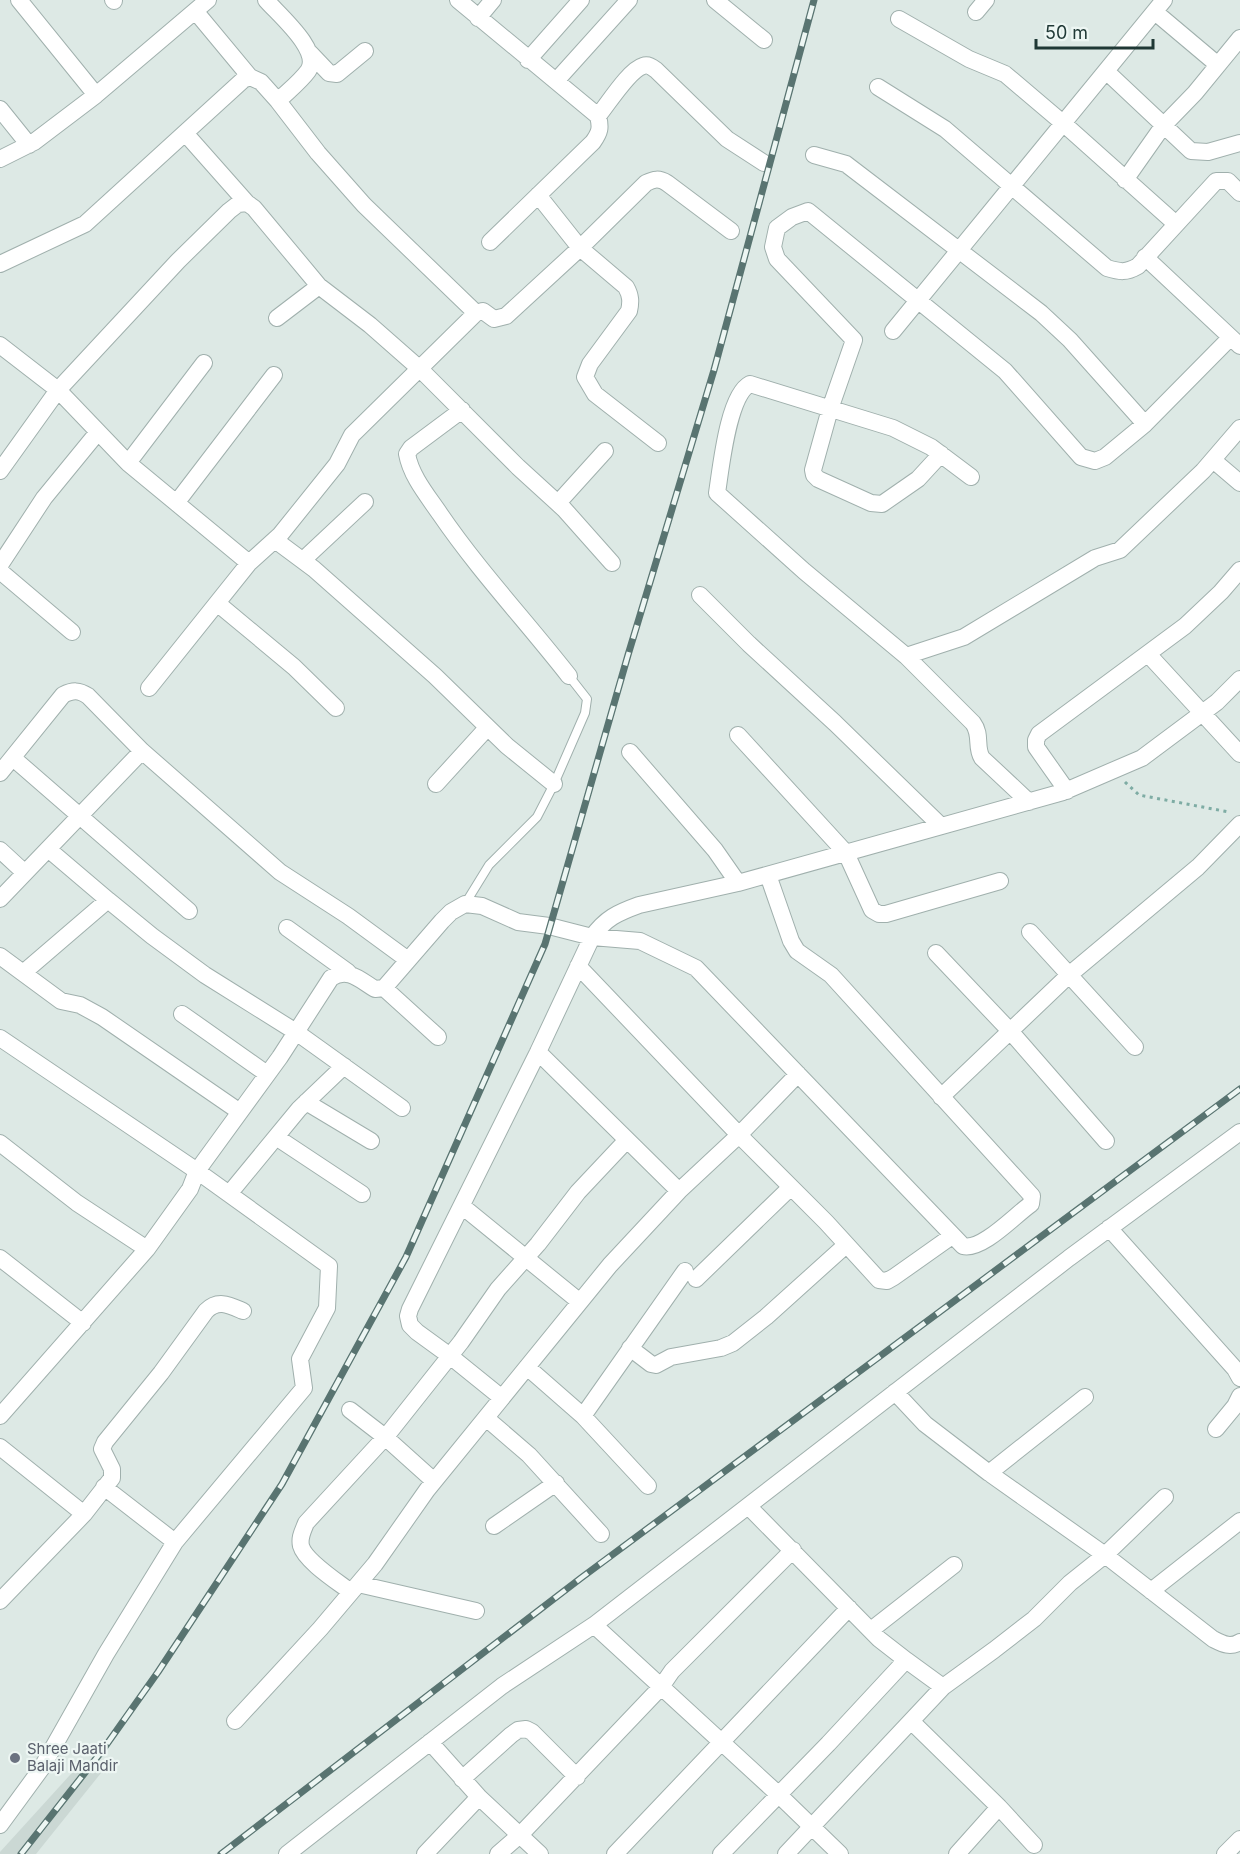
<svg xmlns="http://www.w3.org/2000/svg" width="1240" height="1854" viewBox="0 0 1240 1854" font-family="Inter,sans-serif">
	<style>
		.built { fill: #cbd8d4 }
		.lines { fill: none; stroke-linecap: round; stroke-linejoin: round }
		.service-casing { stroke: #a0b0ad; stroke-width: 10 }
		.minor-casing { stroke: #a0b0ad; stroke-width: 18 }
		.path { stroke: #7eaca4; stroke-width: 3; stroke-dasharray: 3 4.5; stroke-linecap: butt }
		.service { stroke: #fff; stroke-width: 8 }
		.minor { stroke: #fff; stroke-width: 16 }
		.rail-casing { stroke: #597471; stroke-width: 7 }
		.rail { stroke: #edf6f3; stroke-width: 4.5; stroke-dasharray: 14; stroke-linecap: butt }
		.worship-dot { fill: #6b7280; stroke: #edf6f3; stroke-width: 2 }
		.labels { text-anchor: middle; stroke-width: 4.5; stroke-linejoin: round; paint-order: stroke }
		.worship-label { font-size: 15px; fill: #5b616d; stroke: #edf6f3; text-anchor: start }
	</style>
	<rect width="100%" height="100%" fill="#dde9e5"/>
	<path class="built" d="M80,1764L101,1773L36,1854H0V1852Z"/>
	<g class="lines">
		<g class="service-casing">
			<path id="service" d="M465,904L489,865L537,817L554,784L585,713L587,699L569,676"/>
		</g>
		<g class="minor-casing">
			<path id="minor" d="M19,0L96,95
				M113,0L114,1
				M458,0L598,116C601,128 600,132 593,142L490,242
				M715,0L764,40
				M196,12L250,77
				M976,12L986,0
				M1155,12L1218,65
				M478,18L493,0
				M899,19L969,59L1005,74L1064,124L1176,224
				M310,53L329,73L337,74L365,51
				M528,60L581,0
				M1107,72L1191,151L1208,152L1240,143
				M556,81L629,0
				M878,87L945,129L1107,268C1120,272 1126,273 1138,266L1216,181H1228L1240,193
				M278,101L318,153L364,205L476,313
				M0,109L29,145
				M598,116C608,104 629,70 643,66C648,64 652,67 656,70L727,139L764,163
				M185,133L247,203
				M814,155L846,164L1041,313L1070,340L1145,424
				M0,159L34,142L96,95L208,0
				M1125,180L1163,126L1195,93L1240,38
				M538,195L580,248L626,287C631,296 631,302 629,311L590,364L585,377L595,394L658,443
				M1145,257L1240,346
				M0,264L85,224L243,80L250,77L261,82L278,101C287,92 300,82 308,71C322,51 279,15 266,0
				M277,318L319,286
				M893,331L1164,0
				M0,345L58,390L178,261L229,211L238,204L247,203L254,208L319,286L370,325L420,369L518,467L564,509L612,563
				M462,410L411,448L407,454C411,476 427,495 440,514C479,571 526,621 569,676
				M941,454L918,479L882,504L871,503L818,479L814,475L813,470L830,409L854,340L777,259L773,247L777,228L792,217L808,211L1005,371L1081,457L1095,461L1105,457L1145,424L1230,338
				M1213,460L1240,483
				M128,463L204,363
				M0,471L58,390L128,463L249,563
				M971,477L931,447L893,428L750,384C728,395 721,468 717,493L804,571L906,656L964,637L1095,558L1120,550L1203,471L1240,428
				M177,502L274,375
				M558,503L605,451
				M275,540L314,569L435,676L507,746L554,784
				M303,560L365,502
				M0,565L44,498L98,432
				M0,571L72,632
				M700,595L749,644L835,723L941,826
				M217,603L294,667L336,708
				M1148,654L1240,754
				M906,656L973,723C982,735 975,747 982,758L1029,802
				M149,688L249,563L280,535L337,464L352,435L476,313L483,311L494,319L506,316L580,248L646,183C654,179 659,178 667,183L731,231
				M738,735L846,853L872,910L879,914H886L1000,881
				M630,752L715,850L738,883
				M13,758L189,911
				M0,773L63,695C73,690 79,690 88,696L142,751L280,872L348,916L408,960
				M436,784L487,728
				M1067,791L1036,747V740L1039,734L1185,626L1221,592L1240,570
				M48,849L108,900
				M0,850L25,873
				M0,899L142,751
				M287,928L348,972
				M1030,932L1135,1047
				M936,953L1011,1032L1106,1141
				M0,956L23,973L108,900L152,936L205,975L296,1032L402,1108
				M578,966L742,1138L826,1222L879,1280L887,1281L894,1277L952,1236
				M23,973L61,1001L80,1005L102,1017L240,1112
				M384,988L438,1037
				M182,1014L267,1074
				M0,1038L197,1171L329,1266L327,1308L300,1359L304,1388L175,1542L106,1654L41,1769L0,1825
				M538,1052L679,1191
				M941,1097L1069,975L1198,867L1240,824
				M306,1102L371,1141
				M276,1137L362,1194
				M0,1143L77,1203L147,1249
				M229,1194L299,1109L344,1066
				M462,1206L580,1302
				M1109,1228L1235,1369L1240,1378
				M0,1258L83,1323
				M696,1279L791,1187
				M630,1348L651,1364L656,1365L671,1357L721,1348L733,1343L766,1317L846,1245
				M527,1367L583,1416L648,1486
				M895,1392L925,1424L989,1473L1105,1555L1213,1639C1223,1644 1230,1648 1240,1642
				M502,1398L450,1356L417,1332L410,1325L408,1316L410,1309L538,1052L592,937C606,918 617,913 639,905L738,883L1063,792L1142,758L1217,702L1240,679
				M350,1410L385,1437L434,1481
				M0,1416L147,1249L190,1189L197,1171L280,1057L331,978C348,967 360,980 375,989L384,988L442,921L451,912L465,904L482,906L518,922L549,926L592,937L640,941L696,968L963,1246C982,1251 1015,1215 1031,1204L1032,1196L831,975L797,951L791,941L768,875
				M583,1416L685,1271
				M486,1418L529,1455L601,1534
				M1216,1429L1235,1406L1240,1396
				M0,1447L84,1514
				M989,1473L1085,1397
				M104,1487L175,1542
				M749,1507L879,1639L906,1660
				M494,1526L556,1483
				M358,1584L476,1611
				M1151,1591L1240,1521
				M351,1592C338,1582 305,1561 301,1546C299,1537 303,1531 306,1523L388,1434L461,1342L498,1289L538,1244L578,1192L626,1141
				M0,1601L84,1514L112,1478V1469L102,1449L105,1442L161,1373L206,1311C218,1299 229,1305 243,1311
				M594,1625L779,1795L840,1854
				M871,1630L954,1565
				M235,1721L320,1629L375,1564L427,1490L610,1265L679,1191L738,1136L798,1074
				M911,1721L999,1807L1034,1845
				M430,1742L479,1797L540,1854
				M462,1779L511,1735L518,1730L526,1729L532,1732L577,1777
				M287,1854L502,1686L594,1625L1069,1258L1240,1132
				M425,1854L479,1797
				M498,1854L521,1834L661,1687L672,1671L793,1550
				M615,1854L849,1608
				M721,1854L828,1744L906,1660L943,1687L994,1650L1034,1619L1070,1583L1105,1555L1165,1497
				M786,1854L943,1687
				M957,1854L999,1807
				M1225,1854L1240,1839"/>
		</g>
		<path class="path" d="M1125,782L1139,795L1229,812"/>
		<use href="#service" class="service"/>
		<use href="#minor" class="minor"/>
		<g class="rail-casing">
			<path id="rail" d="M21,1854L102,1751L158,1672L282,1484L406,1257L545,944L628,655L714,370L814,0
				M221,1854L581,1578L1240,1089"/>
		</g>
		<use href="#rail" class="rail"/>
	</g>
	<circle class="worship-dot" cx="15" cy="1758" r="6"/>
	<g class="labels">
		<g class="worship-label">
			<text x="27" y="1754">Shree Jaati<tspan x="27" dy="17">Balaji Mandir</tspan></text>
		</g>
	</g>
	<path d="M1036 39v9h117v-9" fill="none" stroke="#1f3835" stroke-width="3"/>
	<text x="1045" y="39" font-size="18" fill="#1f3835" stroke="#edf6f3" stroke-width="4.5" paint-order="stroke">50 m</text>
</svg>
